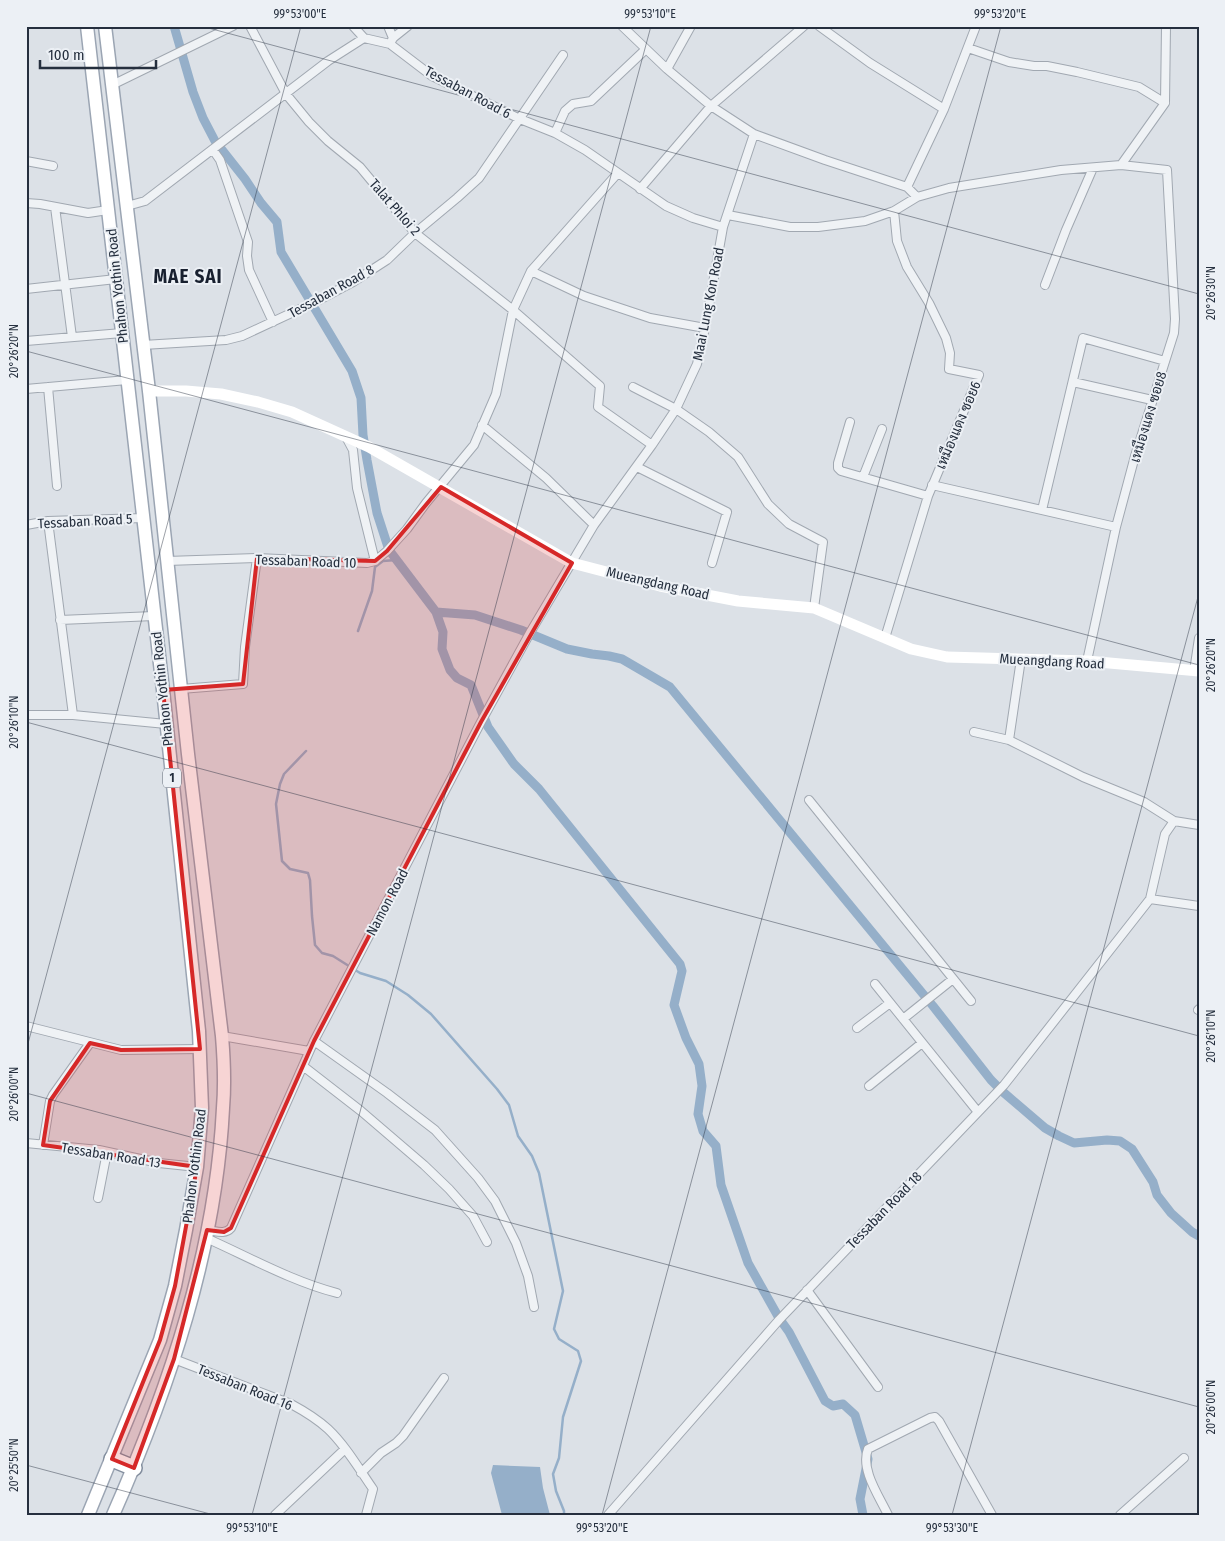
<svg xmlns="http://www.w3.org/2000/svg" width="1225" height="1541" viewBox="0 0 1225 1541" font-family="'Fira Sans Condensed',Sarabun,sans-serif">
	<style>
		.water { fill: #95afc9 }
		.lines { fill: none; stroke-linecap: round; stroke-linejoin: round }
		.stream { stroke: #95afc9; stroke-width: 2.5 }
		.canal { stroke: #95afc9; stroke-width: 9 }
		.street-casing { stroke: #a1a8b1; stroke-width: 10 }
		.primary-casing { stroke: #9ba5b3; stroke-width: 15 }
		.highway-casing { stroke: #838e9e; stroke-width: 18 }
		.street { stroke: #eff2f5; stroke-width: 8 }
		.secondary { stroke: #fff; stroke-width: 11 }
		.primary { stroke: #fff; stroke-width: 12 }
		.highway { stroke: #fff; stroke-width: 15 }
		.marked { fill: #d62828; fill-opacity: 0.2; stroke: #d62828; stroke-width: 4; stroke-linejoin: round }
		.ticks { fill: none; stroke: #252f3e; stroke-width: 1; stroke-opacity: 0.45 }
		.labels { text-anchor: middle; stroke-width: 4; stroke-linejoin: round; paint-order: stroke }
		.shield { fill: #ecf0f5; stroke: #616975; stroke-width: 1 }
		.shield-label { font-size: 12px; font-weight: bold; fill: #252f3e }
		.street-label { font-size: 14px; fill: #252f3e; stroke: #ecf0f5 }
		.district-label { font-size: 19px; font-weight: bold; letter-spacing: 1px; fill: #18202f; stroke: #ecf0f5 }
		.neatline { fill: none; stroke: #252f3e; stroke-width: 2 }
		.ticks-label { font-size: 12px; text-anchor: middle; fill: #252f3e }
	</style>
	<rect width="100%" height="100%" fill="#dce1e7"/>
	<path class="water" d="M493,1465L540,1467L543,1488L550,1515H502L491,1473Z"/>
	<g class="lines">
		<path class="stream" d="M358,631L372,591L375,567L383,561L396,560
			M306,751L284,774L280,784L276,804L282,861L290,869L308,873L310,880L312,916L315,945L322,953L333,956L360,973L386,981L408,995L431,1014L497,1089L509,1105L518,1136L532,1156L539,1173L563,1291L554,1329L559,1339L578,1351L581,1361L563,1417L559,1458L553,1474L556,1491L564,1511V1515"/>
		<path class="canal" d="M174,26L193,92L203,118L215,141L245,179L261,203L277,222L281,252L352,371L361,398L363,435L367,460L377,513L389,550L436,612L443,632L442,649L450,670L457,678L471,685L488,727L514,764L539,789L680,964L682,971L674,1005L686,1038L699,1064L702,1086L698,1114L703,1131L716,1146L721,1185L748,1263L779,1318L789,1332L825,1401L833,1406L843,1404L855,1415L868,1459L860,1499L863,1515
			M436,612L475,615L521,630L567,649L592,654L609,656L622,659L670,687L933,1006L991,1080L1003,1092L1045,1128L1059,1136L1074,1143L1107,1140L1120,1141L1132,1149L1153,1182L1157,1195L1171,1213L1192,1232L1199,1236"/>
		<g class="street-casing">
			<path id="street" d="M250,26L286,94L309,122L328,141L360,167L415,233L513,310L600,386L598,407L652,445
				M353,26L364,38
				M388,26L393,38
				M622,26L667,69L711,106L754,134L825,160L907,187L917,197
				M819,26L870,63L944,109
				M390,44L393,38L408,26
				M968,48L1009,62L1034,66H1047L1077,72L1139,87L1165,103
				M667,69L691,26
				M112,85L233,26
				M555,133L565,111L573,104L591,101L646,49
				M213,150L220,160L248,242L247,256L249,270L273,322
				M26,161L53,166
				M1121,165L1165,103L1166,26
				M907,187L944,109L976,26
				M640,189L711,106L804,26
				M26,203L40,204L88,213L108,210
				M127,206L145,201L328,61L364,38L390,44L432,76L520,119L555,133L585,150L666,206L693,218L723,227
				M55,207L72,337
				M728,215L790,227H818L865,221L894,211L917,197L949,188L1061,170L1121,165L1167,170L1175,319L1174,333L1135,456L1116,527L1087,661
				M531,271L584,296L650,318L705,328
				M1045,285L1066,230L1093,168
				M26,289L116,279
				M26,341L122,333
				M143,345L226,340L242,336L315,302L353,282L387,260L415,233L457,198L479,178L563,55
				M1073,382L1152,400
				M48,387L57,486
				M633,387L676,409L709,432L738,457L768,504L789,524L823,542L814,608
				M26,389L127,380
				M850,422L838,463V468L841,471L928,496
				M482,425L546,478L594,525
				M346,437L353,450L357,488L375,561
				M637,467L727,512L712,563
				M863,477L882,429
				M932,485L1116,527
				M1042,510L1083,338L1165,361
				M48,521L73,715
				M26,525L48,521L144,518
				M167,561L257,558L367,563L375,561L387,551L407,529L426,503L474,445L496,394L513,310L531,271L617,174
				M60,620L154,616
				M885,638L928,496L979,375L949,369L950,353L946,338L929,303L907,267L897,241L894,211
				M1021,659L1009,740L1083,777L1144,802L1174,821
				M1194,671L1199,638
				M181,689L243,684L245,647L257,558
				M26,715H73L166,724
				M974,732L1009,740
				M809,800L971,1001
				M1150,899L1199,906
				M875,984L978,1112
				M1198,1010L1199,1009
				M903,1019L953,979
				M26,1026L121,1050L200,1049
				M857,1028L890,1003
				M222,1036L309,1051
				M314,1041L387,1093L435,1130L478,1178L495,1201L516,1243L528,1276L534,1307
				M303,1066L361,1111L424,1165L449,1189L473,1216L487,1242
				M869,1086L922,1043
				M26,1143L99,1150L159,1163L197,1167
				M43,1145L50,1101L53,1095L90,1043
				M98,1198L107,1152
				M207,1230C216,1231 225,1235 231,1228L314,1041L481,722L531,631L594,525L652,445L676,409L697,364L705,328L723,227L754,134
				M206,1238C249,1257 291,1281 337,1293
				M807,1290L878,1387
				M174,1359L291,1404C304,1411 317,1419 328,1429C346,1446 359,1469 373,1489L366,1515
				M361,1473L381,1453L396,1443L403,1436L444,1378
				M275,1515L345,1449
				M608,1515L779,1320L1004,1085L1150,899L1165,834L1174,821L1199,825
				M888,1515C879,1496 860,1469 868,1449L930,1418L935,1417L939,1421L992,1515
				M1120,1515L1184,1458"/>
		</g>
		<g class="primary-casing">
			<path id="primary" d="M87,26L163,690L199,1031L202,1108L197,1167L186,1230L175,1286L160,1340L88,1515
				M105,26L149,391L188,754L222,1036C224,1060 225,1084 223,1108C216,1249 170,1386 113,1515"/>
		</g>
		<g class="highway-casing">
			<path id="highway" d="M112,1459L134,1468"/>
		</g>
		<use href="#street" class="street"/>
		<path class="secondary" d="M149,391H186L221,394L258,402L292,412L369,447L572,563L660,586L738,601L814,608L911,649L947,657L1087,661L1199,671"/>
		<use href="#primary" class="primary"/>
		<use href="#highway" class="highway"/>
	</g>
	<path class="marked" d="M441,487L572,563L481,722L314,1041L231,1228L224,1232L207,1230L174,1359L134,1468L112,1459L160,1340L175,1286L197,1167L43,1145L50,1101L90,1043L121,1050L200,1049L163,690L243,684L257,558L375,561L387,551Z"/>
	<path class="ticks" d="M201,26L1199,294M26,351L1199,665M26,722L1199,1036M26,1051L301,26M26,1093L1199,1407M26,1465L214,1515M252,1515L651,26M602,1515L1001,26M952,1515L1199,593"/>
	<g class="labels">
		<rect class="shield" x="163" y="768.5" width="18" height="19" rx="4"/>
		<g class="shield-label">
			<text x="172" y="782">1</text>
		</g>
		<g class="street-label">
			<text transform="translate(468 92) rotate(28)" y="5">Tessaban Road 6</text>
			<text transform="translate(395 207) rotate(49)" y="5">Talat Phloi 2</text>
			<text transform="translate(117 286) rotate(-96)" y="5">Phahon Yothin Road</text>
			<text transform="translate(331 291) rotate(-29)" y="5">Tessaban Road 8</text>
			<text transform="translate(708 304) rotate(-79)" y="5">Maai Lung Kon Road</text>
			<text transform="translate(1148 417) rotate(-73)" y="5">เหมืองแดง ซอย8</text>
			<text transform="translate(958 425) rotate(-67)" y="5">เหมืองแดง ซอย6</text>
			<text transform="translate(85 521) rotate(-3)" y="5">Tessaban Road 5</text>
			<text transform="translate(306 561) rotate(2)" y="5">Tessaban Road 10</text>
			<text transform="translate(658 583) rotate(13)" y="5">Mueangdang Road</text>
			<text transform="translate(1052 661) rotate(3)" y="5">Mueangdang Road</text>
			<text transform="translate(162 689) rotate(-96)" y="5">Phahon Yothin Road</text>
			<text transform="translate(387 902) rotate(-62)" y="5">Namon Road</text>
			<text transform="translate(111 1155) rotate(9)" y="5">Tessaban Road 13</text>
			<text transform="translate(194 1166) rotate(-83)" y="5">Phahon Yothin Road</text>
			<text transform="translate(884 1210) rotate(-46)" y="5">Tessaban Road 18</text>
			<text transform="translate(245 1387) rotate(22)" y="5">Tessaban Road 16</text>
		</g>
		<g class="district-label">
			<text x="188" y="283">MAE SAI</text>
		</g>
	</g>
	<rect width="1225" height="1541" fill="none" stroke="#ecf0f5" stroke-width="55"/>
	<path d="M40 60v8h116v-8" fill="none" stroke="#252f3e" stroke-width="2.5"/>
	<text x="48" y="60" font-size="15" fill="#252f3e" stroke="#ecf0f5" stroke-width="4" paint-order="stroke">100 m</text>
	<rect x="28" y="28" width="1170" height="1486" class="neatline"/>
	<g class="ticks-label">
		<text x="300" y="18">99°53'00"E</text>
		<text x="650" y="18">99°53'10"E</text>
		<text x="1000" y="18">99°53'20"E</text>
		<text transform="translate(1211 293) rotate(-90)" y="4">20°26'30"N</text>
		<text transform="translate(14 351) rotate(-90)" y="4">20°26'20"N</text>
		<text transform="translate(1211 665) rotate(-90)" y="4">20°26'20"N</text>
		<text transform="translate(14 722) rotate(-90)" y="4">20°26'10"N</text>
		<text transform="translate(1211 1036) rotate(-90)" y="4">20°26'10"N</text>
		<text transform="translate(14 1094) rotate(-90)" y="4">20°26'00"N</text>
		<text transform="translate(1211 1407) rotate(-90)" y="4">20°26'00"N</text>
		<text transform="translate(14 1465) rotate(-90)" y="4">20°25'50"N</text>
		<text x="252" y="1532">99°53'10"E</text>
		<text x="602" y="1532">99°53'20"E</text>
		<text x="952" y="1532">99°53'30"E</text>
	</g>
</svg>
